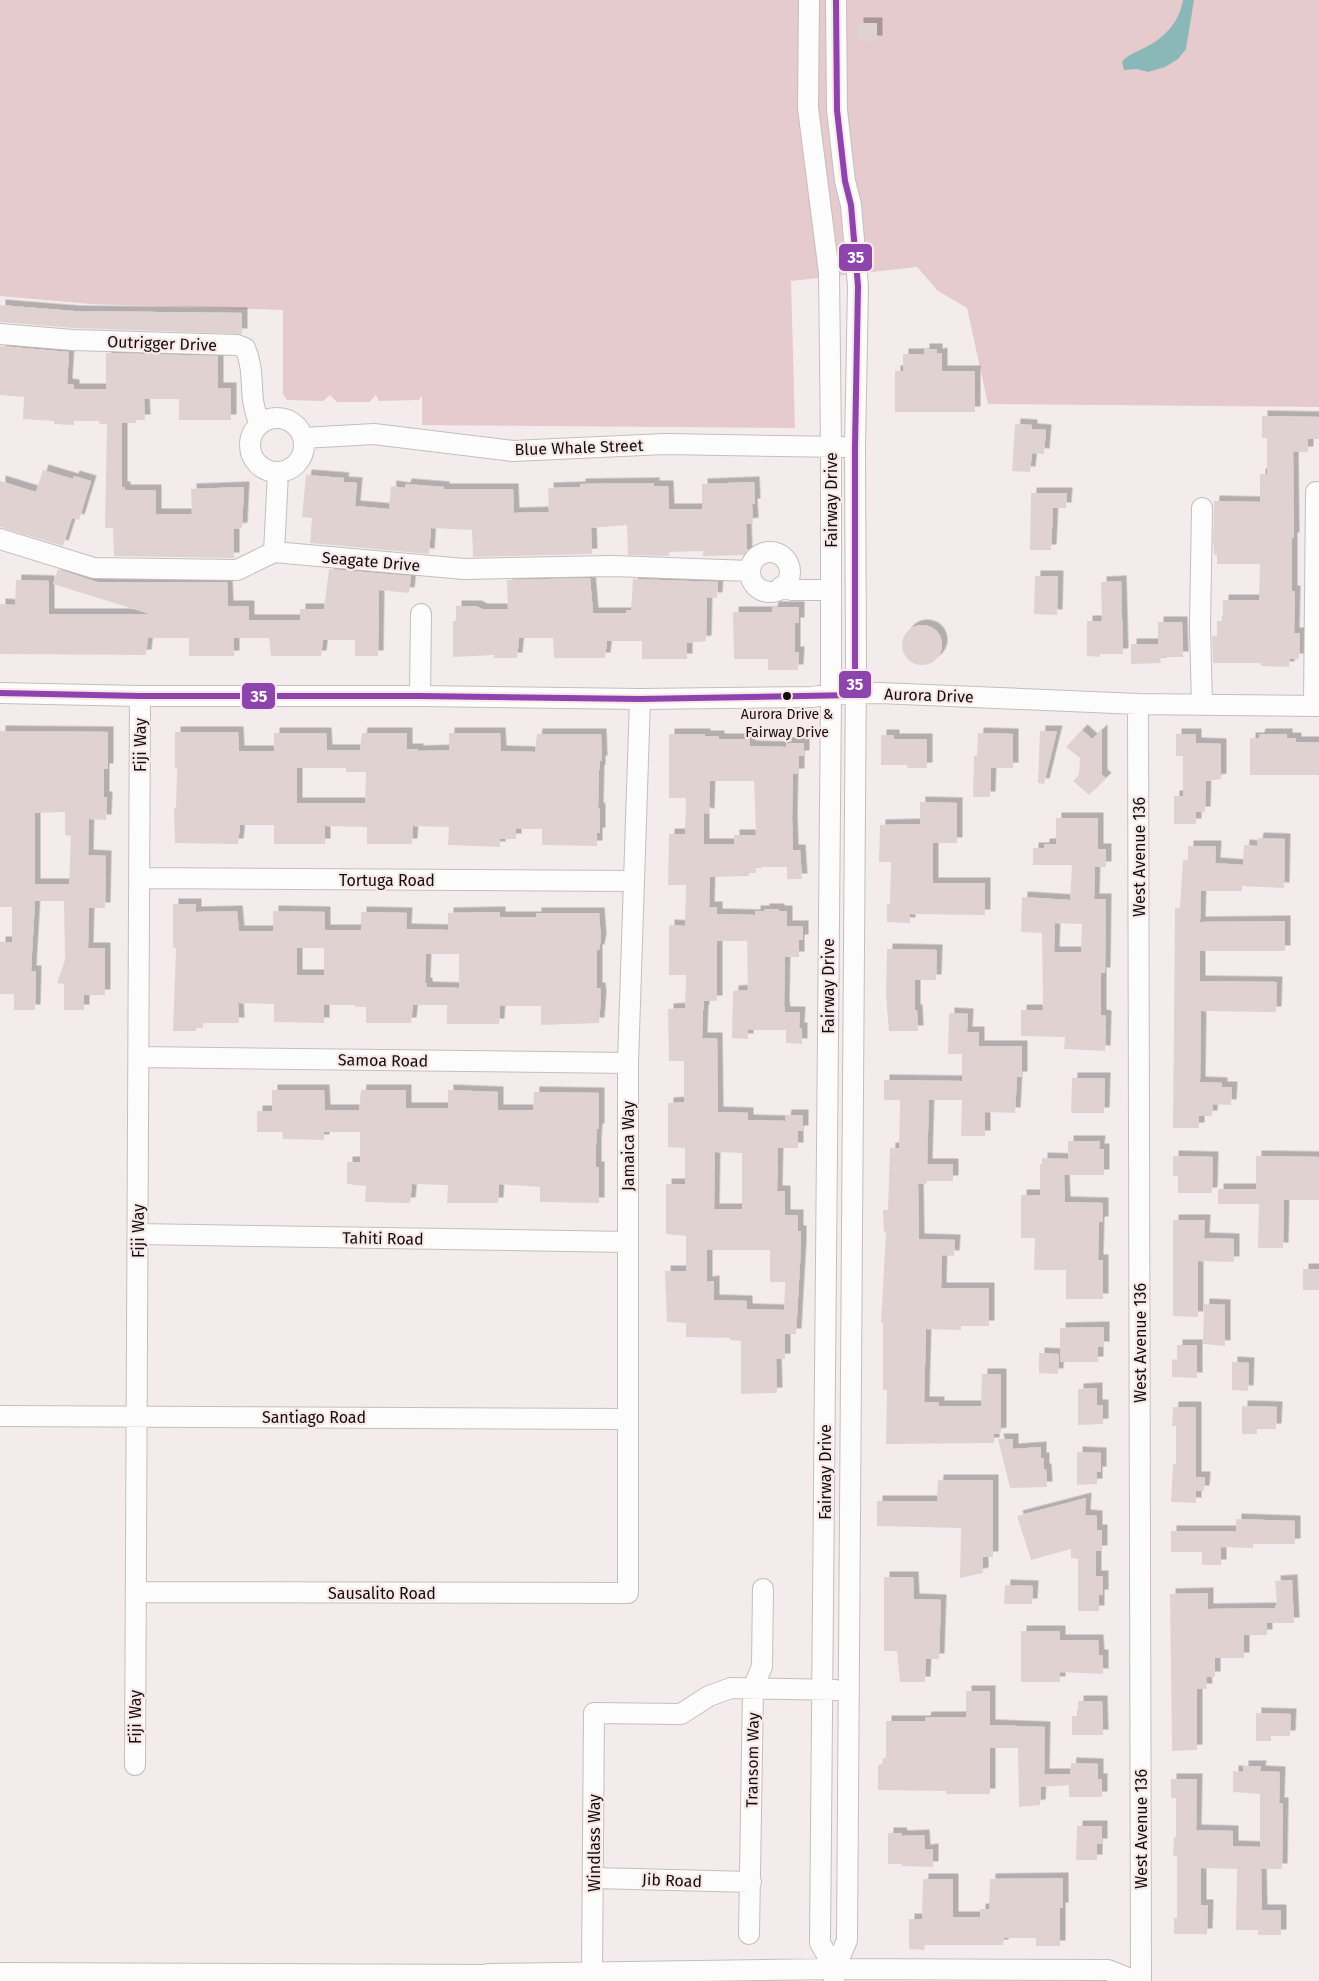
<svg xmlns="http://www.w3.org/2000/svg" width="1319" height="1981" viewBox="0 0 1319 1981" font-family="'Fira Sans',sans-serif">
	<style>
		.green { fill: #e5cbcd }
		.water { fill: #8ab8b8 }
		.building { fill: #e1d2d2; fill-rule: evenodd; filter: url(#shadow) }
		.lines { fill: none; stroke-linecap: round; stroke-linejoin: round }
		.minor-casing { stroke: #c4bebe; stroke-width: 22 }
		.minor { stroke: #fdfcfc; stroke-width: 20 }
		.bus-1-casing { stroke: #f8e8e9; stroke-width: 10 }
		.bus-1 { stroke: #8e44ad; stroke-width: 6 }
		.bus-dot { fill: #130e0e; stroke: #f8e8e9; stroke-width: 2 }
		.labels { text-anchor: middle; stroke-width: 4.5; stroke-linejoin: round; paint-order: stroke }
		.bus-label { font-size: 14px; fill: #130e0e; stroke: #f8e8e9 }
		.street-label { font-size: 16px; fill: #130e0e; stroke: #f8e8e9 }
		.line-badge { stroke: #f8e8e9; stroke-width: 2 }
		.badge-label { font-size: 16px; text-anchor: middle; font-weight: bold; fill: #fff }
	</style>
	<defs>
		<filter id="shadow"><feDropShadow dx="5.5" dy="-5.5" stdDeviation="0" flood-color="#0004"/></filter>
	</defs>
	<rect width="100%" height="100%" fill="#f4ecec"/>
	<path class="green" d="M0,0H1319V407L988,404L967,308L938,291L917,267L791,281L795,428L422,425V395L419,400L379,401L376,395L369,402H337L330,395L323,401L287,400L283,394V310L90,304L0,296Z"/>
	<path class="water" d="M1183,0H1194L1186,49L1178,59L1165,67L1148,72L1137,69L1124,70L1122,62C1128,55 1134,53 1142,49C1162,40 1179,24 1183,0Z"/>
	<path class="building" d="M858,23H877V41H858Z
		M0,305L74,311L242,313V334L74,328L0,322Z
		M0,346L69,352L67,384L74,385V389H106V353L218,356V388H231V420H179V399H144L145,420H136V423H122V487H125V490H156V514H192L191,489L244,487L242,528L234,529V558L114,556L113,528H105L107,424H99V421H74V425L54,424V421L23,419L24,397L0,395Z
		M924,349H937V354L942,353V371H975V412H895V371H903V354H924Z
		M1262,416L1319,417V439H1308V452H1293L1294,538H1292V591H1295L1294,633H1300L1299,659H1290L1289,667L1261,666V663H1213L1212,636H1217V621H1223V600H1259L1260,564H1217V555H1214L1213,540L1214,501L1260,502V474H1267V438H1262Z
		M1015,424L1032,425V429L1046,430L1044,454L1032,453L1030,472L1012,471Z
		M43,470L73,479L74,476L91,481L79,520L72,518L63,546L0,527V481L36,492Z
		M306,475L344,478L343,482L357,483L355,506L389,509L391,486L405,488L406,484L444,487V489H513L514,513L549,512L548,488L580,487V484L654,483V486H668L669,509H702V484L754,482L755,504H752L753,523L746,524L747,555L703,556V551L669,552V556L628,555L627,525L591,528L592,554L473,557L472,530L431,528L429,554L310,543L312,518L302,517Z
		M1031,493H1067L1066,508H1053L1051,550H1030Z
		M58,569L97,582H227L228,606H249V620H300V609H324L329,569L411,576L409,593L379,590L378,656H355V640H323L321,656H271L269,638H234V656H189V638H148L146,655L0,654V604L15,605L16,580L49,581V614H150L53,584Z
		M1035,576H1058L1057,615L1034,614Z
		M590,578L593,613H626V610H631L633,579L718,582L717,598L707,597L706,641L687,643V659H642V641H607L605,658H554L553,638H519L517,658H494V655L453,657V621H456V606H476L482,609H508L507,580Z
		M1121,581L1123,654H1100V657L1087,656V621H1102L1101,582Z
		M773,607H799V623H795V652H799L798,670H768V659H734L733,612H772Z
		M1158,622H1182L1183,657H1160L1161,663L1131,664V644H1158Z
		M902 645a20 20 0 1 1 40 0a20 20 0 1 1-40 0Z
		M1082,730L1092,739L1102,730V775L1106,778L1089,795L1073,781L1079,775L1080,758L1066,747Z
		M0,731L108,732V769H104V797H107L106,820L89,819L88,855L106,856L105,908H89L88,948H105V995H84V1010H64V984L57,983L65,960L64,901H35L31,971H36L35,1010H14V994H0V942H12V907H0ZM65,812V835L71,836L69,884H35V813Z
		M1040,731H1057L1044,784L1038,783Z
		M175,732H238L239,751H274V733H326L327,750H360L362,733H407V749H418V751L449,750V733H500L501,751L535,752L537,734H601L602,761H600V770H599L598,809L600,808V833H597V846L542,845V829H516V839H500V847L448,845L449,827L413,826L412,844H367V827L325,826V844H274V825H240L238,844L175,843L174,808H176L177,768H175ZM297,768H346V772H366L365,803H297Z
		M978,733L1013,734V768H991L990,797H973L974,756H977Z
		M669,734H705V736H719V739H750V746L786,747V743H804V756H799V774H793L792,818L793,850H800L802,879H787V867H756V873H749V876L710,877L709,907H717V914L755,915V911H764V909H779V911H787V926H803V940H799V957H785L784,1005L785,1012H800L799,1028H802V1044L786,1043V1030H748V1039L732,1038L733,991L748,990L747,941H717V1001H704V1010H703L702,1038H717L718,1112L748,1113V1120L785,1121L786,1115H803V1131H798V1148H778L777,1191H785V1215H798V1231H801V1246L796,1334H785V1359H776L777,1393L741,1394V1341L730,1340V1338L686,1337V1323L667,1322L665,1271H686V1236L666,1234V1184H685V1148L668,1147V1103L684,1102V1061H669L668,1009L685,1008L686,975H669V925L685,926L686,885H668L669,834H685L686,798H669ZM710,781H754L756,835H734V844H704V813L709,814ZM715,1152L742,1153V1209H714ZM707,1250H770V1282H785L784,1310L747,1309V1301L714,1300V1281L707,1282Z
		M1176,734H1196V743L1221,744V779L1206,781L1205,812H1196V824H1174V796H1183V756H1176Z
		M1260,734H1287V738H1296V742H1319V775H1250V738H1259Z
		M881,735H894V739H927V768H907V765H881Z
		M920,802L957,803V843H933V883H985V915L910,914V923L887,922V904H890L891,862H879L880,825L920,824Z
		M1056,818H1098V849H1106V867H1095L1094,899H1106L1105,973H1101V1015L1106,1016L1105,1051L1064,1049L1065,1037L1021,1036V1010H1043L1042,933L1021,932L1022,897L1070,900L1072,865H1033V848H1044V844H1056ZM1055,923L1082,924L1081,952H1054Z
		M1258,838L1285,839L1284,888L1242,886V891H1201L1200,922L1285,921V951H1200V981L1277,982L1276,1012L1201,1011L1200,1082L1222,1083V1087H1232L1231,1105L1213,1104L1212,1116H1199V1128H1173L1175,908H1180L1183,860H1188V846H1216L1215,863L1243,865L1244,845L1257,846Z
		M173,904H196V912L237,911L239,931H273V911L325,912V930H361V912L407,913L406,929L448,930V913L500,912V917H536V913H599L601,939L599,950H597V988H600L601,997L599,1023L541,1025V1006H500L499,1024H447V1005H413L411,1023H366V1007H355V1005H324V1023L274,1022V1004L238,1003L239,1023H203V1028H196V1031H173L176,948H173ZM297,948H324V975H297ZM426,954H459V988L427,987V983H425Z
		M887,949L937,950L936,980H915V1010H917L918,1031H889L886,996Z
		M949,1013L968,1014L967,1032H979V1046H1022V1077H1017L1015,1113L985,1112V1136H961L962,1100H929L927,1164H953V1181H927L926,1184H918L919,1239L955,1240L954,1256L942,1255L941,1288H989V1326H961V1330L926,1329L924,1402H939V1406H981L982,1374H1001V1433L994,1434V1443L886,1444L887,1390H883V1323H881L886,1232H884L883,1210H888L890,1148H899L900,1100H884V1080L962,1081V1054H948Z
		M1072,1078H1105L1104,1113H1071Z
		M272,1090H324L325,1110H359L361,1090H406V1108H448V1090L498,1092V1110H533L534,1092L599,1093V1129H597L596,1145V1167H599V1203L540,1202V1187L499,1184L498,1203H447L448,1185L412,1184L410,1203L365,1202L366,1186L347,1184V1162H360V1132H324V1140L283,1139L282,1132H257V1111H272Z
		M1068,1141H1100L1099,1149H1104V1175H1064L1065,1202L1103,1203V1222H1099L1098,1260H1103V1299H1066V1270H1034L1035,1238H1021V1195H1040V1164H1042V1158L1068,1159Z
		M1173,1156L1213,1157L1212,1193H1178V1176H1173Z
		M1256,1156L1319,1157V1200H1284L1283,1248H1258L1259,1204H1218V1189H1256Z
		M1173,1220H1205L1204,1238L1234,1239V1262L1198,1261V1317L1173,1316Z
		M1303,1269H1319V1290H1303Z
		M1204,1304L1225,1305V1346L1203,1344Z
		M1104,1327V1347H1098V1362H1060V1328Z
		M1177,1345H1197V1378L1172,1377V1359L1177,1360Z
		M1039,1353L1059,1354L1058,1374L1039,1373Z
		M1232,1362L1249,1363L1248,1391L1232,1390Z
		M1097,1388V1405H1103V1424L1078,1425V1389Z
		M1242,1406L1277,1407L1276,1429H1257V1434H1242Z
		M1173,1407H1196V1477H1205L1204,1491H1196V1503L1171,1502L1173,1464H1176V1426H1172Z
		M998,1439H1013V1449L1041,1447V1458H1044V1469H1046L1047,1487L1010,1488Z
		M1077,1452L1101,1453V1472H1097V1484L1077,1485Z
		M938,1480H993V1557H983V1573L960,1578L961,1528L877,1526V1501H937Z
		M1086,1498L1085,1515L1097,1516V1530H1102V1551H1096V1576H1103V1595H1099V1611H1078V1559L1071,1558V1549L1031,1560L1017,1516Z
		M1236,1519L1295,1521V1544H1253V1548L1221,1547V1565H1202V1552H1171V1531H1236Z
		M884,1577H913L914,1599L941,1600L939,1659H926L925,1682H900L897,1651H884Z
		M1292,1580L1294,1623H1267V1635H1244V1658H1215V1677H1206L1207,1689H1197V1750L1172,1751L1170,1594L1208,1593V1609L1275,1608V1605H1277L1275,1581Z
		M1005,1585L1033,1586L1032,1604H1004Z
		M1021,1631H1060V1640H1098L1099,1655H1103V1674L1060,1672V1682H1021Z
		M966,1691H990V1725L1045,1727L1044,1774H1070L1071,1763L1098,1764V1779H1102V1797H1069V1785L1041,1787L1040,1805L1019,1807L1018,1748H990V1794H946V1791L878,1790V1765L882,1764L883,1758H886V1721H925L926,1717H966Z
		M1078,1701H1102L1103,1735H1072V1716H1078Z
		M1256,1713L1291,1714L1290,1736H1271V1741H1256Z
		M1243,1766H1261L1260,1771L1280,1772L1279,1803H1283L1282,1869H1261L1262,1910H1281V1935H1258V1930H1236L1237,1869L1201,1868V1905H1208L1207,1934H1174V1918H1177V1856H1173L1174,1837H1176V1798H1171V1779H1197L1196,1830L1233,1831V1846L1260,1847V1794L1233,1792V1771L1243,1772Z
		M1077,1826H1102V1844H1097V1860H1076Z
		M888,1833H901L902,1836L924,1835L925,1850L933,1849V1867L902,1866V1864H888Z
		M1063,1878V1908H1060V1946H1036V1938H1004L1003,1945H925L924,1950L909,1949V1919H922L923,1879H953V1917H980V1909H989L990,1879Z"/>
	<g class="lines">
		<g class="minor-casing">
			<path id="minor" d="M809,0L808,108L829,273L831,447V694L820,1943L835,1969
				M0,334L73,340L237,345L245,348C253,366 251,382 253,400C254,408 257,416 259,424
				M250 445a27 27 0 1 1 54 0a27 27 0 1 1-54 0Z
				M303,438L374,434L513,451L665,444L842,447
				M1202,508L1200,626L1202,705
				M0,539L94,568L237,570L274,552L464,569L613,566L750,571
				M274,552L278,473
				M750 572a20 20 0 1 1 40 0a20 20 0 1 1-40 0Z
				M781,587L792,590H831
				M0,693L140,696H420L640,699L812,697L831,694L880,693L1138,704L1319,706
				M420,696L421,614
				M1138,704L1141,1981
				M1314,706L1316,492
				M140,878L634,881
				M139,1057L628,1063
				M138,1234L628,1242
				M0,1416L628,1419
				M136,1592L628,1593V1063L640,699
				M135,1765L140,696
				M594,1878L751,1882
				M749,1934L753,1689L762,1666L763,1589
				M0,1973L485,1975L488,1974L835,1969L1108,1970L1135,1981
				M592,1973L594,1713L681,1714L709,1696L731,1688L835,1690
				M834,1981L835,1969L847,1940L856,665L855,447L858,286L851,205L845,181L837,110L836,0"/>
		</g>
		<use href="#minor" class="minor"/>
		<g class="bus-1-casing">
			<path id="bus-1" d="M0,693L140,696H420L640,699L855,695V447L858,286L851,205L845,181L837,110L836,0"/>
		</g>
		<use href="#bus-1" class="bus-1"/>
	</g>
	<circle class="bus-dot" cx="787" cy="696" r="5"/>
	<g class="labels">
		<g class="bus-label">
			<text x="787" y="719">Aurora Drive &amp;<tspan x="787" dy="18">Fairway Drive</tspan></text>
		</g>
		<g class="street-label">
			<text transform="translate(162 343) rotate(2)" y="6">Outrigger Drive</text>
			<text transform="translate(579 447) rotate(-2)" y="6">Blue Whale Street</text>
			<text transform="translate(831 500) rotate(-90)" y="6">Fairway Drive</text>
			<text transform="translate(371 561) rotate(5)" y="6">Seagate Drive</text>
			<text transform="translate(929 695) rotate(2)" y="6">Aurora Drive</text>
			<text transform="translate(140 745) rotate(-90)" y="6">Fiji Way</text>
			<text transform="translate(1139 857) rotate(-90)" y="6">West Avenue 136</text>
			<text x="387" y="886">Tortuga Road</text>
			<text transform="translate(828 986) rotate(-90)" y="6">Fairway Drive</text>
			<text transform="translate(383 1060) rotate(1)" y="6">Samoa Road</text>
			<text transform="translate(628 1146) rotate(-90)" y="6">Jamaica Way</text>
			<text transform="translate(138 1231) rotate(-90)" y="6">Fiji Way</text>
			<text transform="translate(383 1238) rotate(1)" y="6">Tahiti Road</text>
			<text transform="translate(1140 1343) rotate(-90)" y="6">West Avenue 136</text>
			<text x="314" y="1423">Santiago Road</text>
			<text transform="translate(825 1472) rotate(-90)" y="6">Fairway Drive</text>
			<text x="382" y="1599">Sausalito Road</text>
			<text transform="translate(135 1717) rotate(-90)" y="6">Fiji Way</text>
			<text transform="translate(752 1760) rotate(-89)" y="6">Transom Way</text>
			<text transform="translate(1141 1829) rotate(-90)" y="6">West Avenue 136</text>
			<text transform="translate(594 1843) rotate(-90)" y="6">Windlass Way</text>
			<text transform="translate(672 1880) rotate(2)" y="6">Jib Road</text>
		</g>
	</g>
	<g class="line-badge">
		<rect x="838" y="243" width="35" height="29" rx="6" fill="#8e44ad"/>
		<rect x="838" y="670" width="34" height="29" rx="6" fill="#8e44ad"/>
		<rect x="241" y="682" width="35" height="28" rx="6" fill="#8e44ad"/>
	</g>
	<g class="badge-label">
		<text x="856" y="263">35</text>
		<text x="855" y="690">35</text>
		<text x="259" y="702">35</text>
	</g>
</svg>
